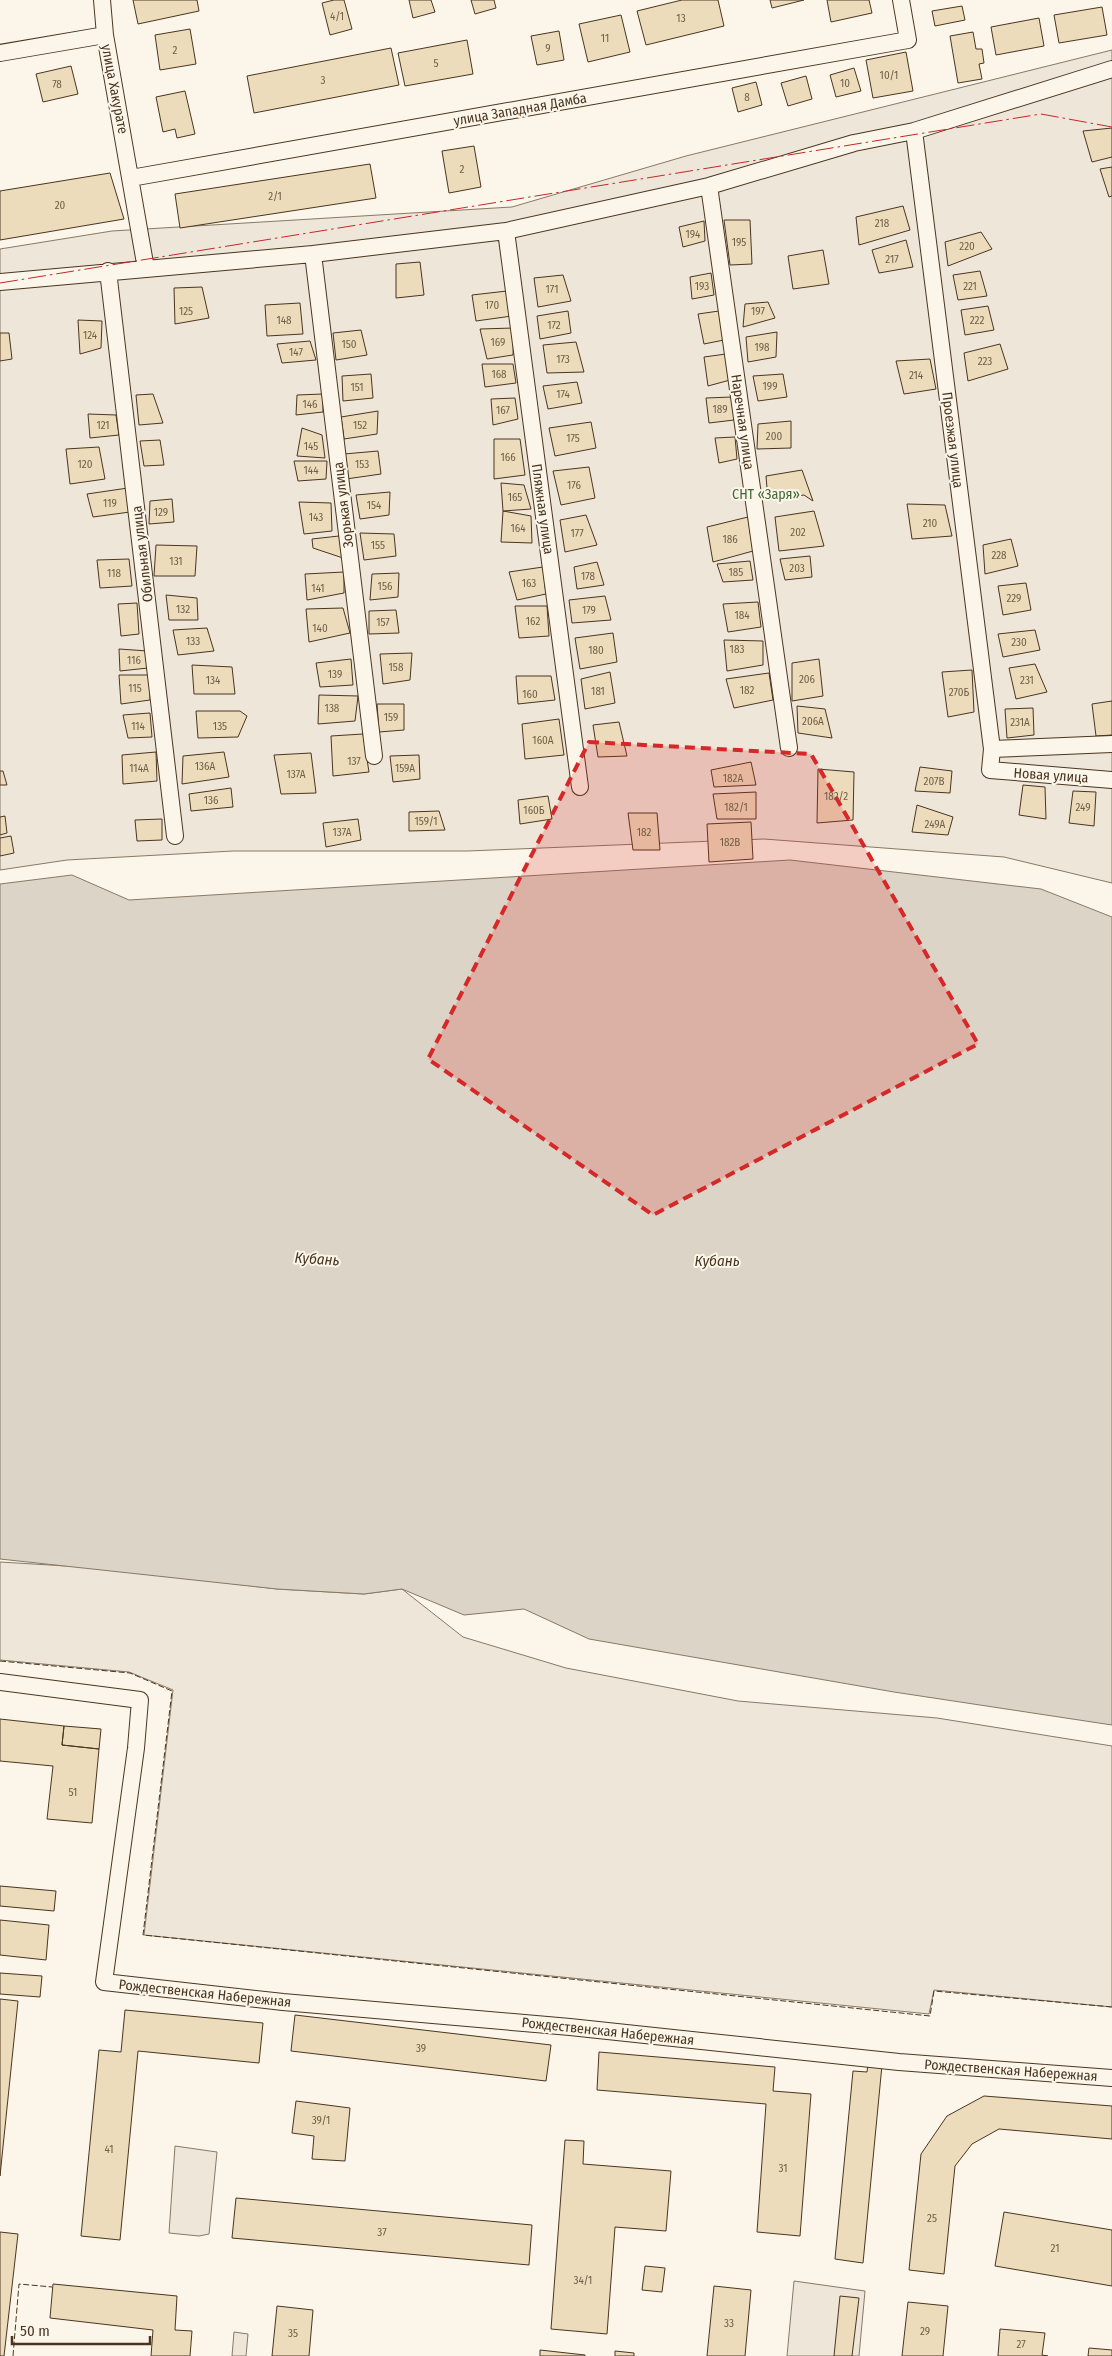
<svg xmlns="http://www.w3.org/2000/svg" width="1112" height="2356" viewBox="0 0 1112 2356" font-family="'Fira Sans Condensed',sans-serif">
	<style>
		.green { fill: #ede6d9; stroke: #887966 }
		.water { fill: #dcd4c6; stroke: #887966 }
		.building { fill: #ecdcbc; stroke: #4a3520 }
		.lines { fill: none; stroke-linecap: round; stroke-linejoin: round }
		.minor-casing { stroke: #4a3520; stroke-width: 18 }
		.minor { stroke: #fbf6e9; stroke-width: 16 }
		.fence { stroke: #4a3520; stroke-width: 1; stroke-dasharray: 6 2.5; stroke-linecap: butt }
		.power { stroke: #c62828; stroke-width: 1; stroke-dasharray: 18 4 2.5 4; stroke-linecap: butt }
		.marked { fill: #d62828; fill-opacity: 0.2; stroke: #d62828; stroke-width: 4; stroke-dasharray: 10 6; stroke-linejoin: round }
		.labels { text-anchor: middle; stroke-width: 4; stroke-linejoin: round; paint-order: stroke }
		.number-label { font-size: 11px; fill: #725f47 }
		.street-label { font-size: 14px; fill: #4a3520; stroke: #fbf6e9 }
		.park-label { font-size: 14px; fill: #436837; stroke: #fbf6e9 }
		.water-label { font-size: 15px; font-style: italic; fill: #4a3520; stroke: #fbf6e9 }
	</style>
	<rect width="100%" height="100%" fill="#fbf6e9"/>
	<path class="green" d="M1112,50V883L1004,857L764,839L468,851H233L67,860L0,870V249L112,231L512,207L686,156Z
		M0,1562L99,1568L277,1589L364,1594L402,1589L463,1637L566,1668L738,1701L937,1718L1112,1746V2007L934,1990L929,2014L144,1935L173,1690L129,1672L0,1660Z
		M175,2146L217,2152L209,2234L199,2236L169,2233Z
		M794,2281L865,2291L859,2356H787Z
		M234,2332L248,2334L246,2356H232Z"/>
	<path class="water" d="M790,860L1041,889L1112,917V1725L894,1692L589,1639L524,1609L464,1615L402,1589L364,1594L277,1589L0,1559V884L72,875L129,900Z"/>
	<path class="building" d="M133,0H197L199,11L138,24Z
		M334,0H344L352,29L330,35L322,3Z
		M409,0H431L435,12L413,18Z
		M471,0H494L496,8L475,14Z
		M682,0H718L724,26L646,45L637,11Z
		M770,0H804L772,8Z
		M827,0H869L872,13L831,22Z
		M962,6L965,20L935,26L932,11Z
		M1102,7L1107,35L1059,43L1054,15Z
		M621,15L630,52L588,62L579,24Z
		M1039,18L1044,46L996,55L991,27Z
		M190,29L196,64L160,70L155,35Z
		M559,31L564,60L537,65L531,36Z
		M973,32L976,49H982L984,63L979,64L982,79L958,83L950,36Z
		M467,40L473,74L405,86L398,53Z
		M391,48L399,85L254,113L247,76Z
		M906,52L913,91L873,98L866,60Z
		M71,66L78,94L43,102L36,74Z
		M854,68L861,91L836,97L830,75Z
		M806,76L812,99L788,106L781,83Z
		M756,82L762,105L738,112L732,88Z
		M185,91L195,134L177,138L175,129L163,132L156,97Z
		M1112,128V157L1092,162L1083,131Z
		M474,146L481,187L449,193L442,151Z
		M370,164L376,198L180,228L175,194Z
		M1112,167V196L1109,197L1100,169Z
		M110,173L124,219L0,240V191Z
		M903,206L910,230L859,245L856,217Z
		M724,220H750L752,264L730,265Z
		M704,221L705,241L683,247L679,227Z
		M981,232L992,249L948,266L945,242Z
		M906,240L913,267L879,273L872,250Z
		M823,250L829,284L793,289L788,256Z
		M420,262L424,295L396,298V264Z
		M980,271L987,296L958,300L953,275Z
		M711,273L714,295L692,299L690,277Z
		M563,275L571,301L538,307L534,278Z
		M202,287L209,318L175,324L174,288Z
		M507,291L512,316L476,321L472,295Z
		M768,302L775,318L743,327L745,304Z
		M300,303L303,334L267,336L265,305Z
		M988,306L994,330L965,335L961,310Z
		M568,311L571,333L540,339L537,316Z
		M719,311L724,340L704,344L698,314Z
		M78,320L102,321L101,348L80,354Z
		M514,328L513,355L487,359L480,329Z
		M361,330L367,355L336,360L333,333Z
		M777,332L776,357L748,362L746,337Z
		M0,333H9L12,359L0,361Z
		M310,341L316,360L282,363L277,344Z
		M576,342L584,372L547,373L543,345Z
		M1000,344L1008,369L968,381L964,353Z
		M726,354L730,380L708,386L704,357Z
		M930,359L936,389L904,394L896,361Z
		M482,364H513L516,383L485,387Z
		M371,374L373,398L343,401L342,376Z
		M783,374L787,397L758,401L753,376Z
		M577,382L582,403L548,409L543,386Z
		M153,394L163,423L139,425L136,395Z
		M323,394V412L296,415L297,395Z
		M732,397L734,420L709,423L706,398Z
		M515,398L518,419L493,425L491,399Z
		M378,411L377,434L344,439L341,417Z
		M88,414L116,415L119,435L90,438Z
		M791,421V448L757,449L758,424Z
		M591,422L596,448L555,456L549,428Z
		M302,428L322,435L325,458L297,456Z
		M735,437L737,459L719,463L715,438Z
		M494,439H520L525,475L494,479Z
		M160,440L164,465L144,466L140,441Z
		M99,447L105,479L70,484L66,449Z
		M378,451L381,474L346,479L344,454Z
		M294,461H327L326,479L298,481Z
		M589,467L595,498L561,505L553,471Z
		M802,470L813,501L804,495L768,500L766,476Z
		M501,483L524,485L531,509L503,511Z
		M128,488L130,512L93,517L87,494Z
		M390,492L389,515L360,519L356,495Z
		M172,499L174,522L149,524L150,501Z
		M299,502L331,503L332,531L304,534Z
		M907,504L945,505L952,536L912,539Z
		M503,511L531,516L532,543L501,542Z
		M814,511L824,546L779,551L775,517Z
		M586,515L597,545L565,552L560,520Z
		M748,517L753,551L713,562L707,527Z
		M360,533L394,534L396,556L364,560Z
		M339,536L343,558L313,548L312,539Z
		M1011,539L1018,566L985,574L983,545Z
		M156,545L197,546L195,576H154Z
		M810,556L812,577L785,580L780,559Z
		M129,559L132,586L100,588L97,560Z
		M750,561L753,580L723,582L717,564Z
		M597,562L604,585L577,589L574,567Z
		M543,567L546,594L517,600L509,572Z
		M344,572V593L307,600L305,574Z
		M399,573L398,597L370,600L372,574Z
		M1026,583L1031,610L1003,615L998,586Z
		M166,595L197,598L198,620H169Z
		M605,596L611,620L572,623L569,600Z
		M758,602L761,627L728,632L723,604Z
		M137,603L139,634L121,636L118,604Z
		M515,606H547L549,636L519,638Z
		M343,608L350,633L309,642L306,609Z
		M396,610L399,633L369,634V611Z
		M207,628L214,651L178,655L173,630Z
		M1035,630L1040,650L1003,657L998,634Z
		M613,633L617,662L580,669L575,638Z
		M724,640L763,641V665L727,671Z
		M119,649L148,651V668L120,671Z
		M412,653L410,680L383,684L380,654Z
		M351,659L353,685L320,687L316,663Z
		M819,659L823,696L792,701V663Z
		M1035,664L1047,692L1016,699L1009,668Z
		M192,665L232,667L235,694H194Z
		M972,670L974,712L948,717L942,672Z
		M610,672L615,703L585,709L581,679Z
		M769,673L773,700L734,708L726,679Z
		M119,675H150V700L121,704Z
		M516,676H551L555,700L518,704Z
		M319,695L358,696L355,721L318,724Z
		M1112,701V735L1096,736L1092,704Z
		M377,704H404V730L379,732Z
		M797,706L825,709L832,738L798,733Z
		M1033,708L1034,735L1007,738L1005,709Z
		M196,711H240L247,716L238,737L198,738Z
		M150,713L152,737L128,738L123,715Z
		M559,719L564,755L525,759L522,724Z
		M619,722L627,756L598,757L593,725Z
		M363,734L369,772L333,776L331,736Z
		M156,752L157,781L123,784L122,755Z
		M224,752L229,777L182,784L183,756Z
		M311,753L316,793L281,794L274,755Z
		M419,755L420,779L393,782L390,756Z
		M751,762L756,785L714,787L711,770Z
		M920,767L952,771L950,793L915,791Z
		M818,769L854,772L853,820L817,823Z
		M0,771H3L7,785H0Z
		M1023,785L1045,787L1046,819L1019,815Z
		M231,788L233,807L191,811L189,794Z
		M1073,791L1096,792L1094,826L1069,823Z
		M756,792V819H717L713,794Z
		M548,796L552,819L520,824L518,800Z
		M917,805L953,817L948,835L912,832Z
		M439,811L445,830L409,831V812Z
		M628,813H657L660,850H633Z
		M5,816L7,833L0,835V817Z
		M162,819V840L137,841L135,820Z
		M358,819L361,840L326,847L323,823Z
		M751,822L753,859L709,862L707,824Z
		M11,836L14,853L0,856V838Z
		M0,1719L64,1726L62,1745L99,1749L92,1823L47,1819L53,1766L0,1761Z
		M64,1726L101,1729L99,1749L62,1745Z
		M0,1886L56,1891L54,1911L0,1906Z
		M0,1920L49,1925L46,1960L0,1955Z
		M0,1973L42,1976L40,1997L0,1994Z
		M0,1999L18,2001L0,2176Z
		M125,2010L263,2023L259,2063L138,2051L120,2240L81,2236L99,2050L121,2052Z
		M295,2015L551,2045L546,2081L291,2051Z
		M599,2052L775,2067L773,2091L811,2094L800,2236L757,2232L766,2104L597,2090Z
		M868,2063L882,2065L863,2263L835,2259L853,2071L867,2072Z
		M984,2096L1112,2106V2139L999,2129L972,2144L955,2166L944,2274L909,2270L921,2154L947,2116Z
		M296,2101L350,2108L345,2161L312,2159L314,2136L292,2133Z
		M565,2140L584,2141L583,2164L671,2171L666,2231L615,2227L607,2334L551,2329Z
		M236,2198L532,2225L529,2265L232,2238Z
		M1004,2212L1112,2230V2286L995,2266Z
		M0,2232L18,2234L4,2356H0Z
		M645,2266L665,2268L662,2292L642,2290Z
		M53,2284L177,2296L175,2330L192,2331L190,2356H151L153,2330L50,2318Z
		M714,2286L751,2290L745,2356H707Z
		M840,2296L859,2298L852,2356H834Z
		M908,2302L948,2306L943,2356H902Z
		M277,2306L313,2310L309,2356H272Z
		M1000,2329L1045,2333L1042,2355L1048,2356H998Z
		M1089,2348L1112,2350V2356H1088Z
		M540,2350L585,2355V2356H540Z
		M615,2351L634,2353V2356H615Z"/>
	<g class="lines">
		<g class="minor-casing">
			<path id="minor" d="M102,0L105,35L146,269
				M0,53L105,35
				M914,131L992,749L990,770L1112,780
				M131,178L908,40L901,0
				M709,186L789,748
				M506,231L580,787
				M313,254L374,756
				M108,271L175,836
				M0,282L313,254L506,231L709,186L854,143L914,131L1112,69
				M992,749L1112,744
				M0,1682L140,1700L136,1748L104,1982L283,2002L570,2027L899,2062L1112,2078"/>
		</g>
		<use href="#minor" class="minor"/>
		<path class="fence" d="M0,1661L130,1673L172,1691L143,1935L930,2016L934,1991L1112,2007
			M13,2356L19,2284L52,2287"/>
		<path class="power" d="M0,283L1041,114L1112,127"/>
	</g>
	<path class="marked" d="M589,742L811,754L978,1044L653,1215L428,1059Z"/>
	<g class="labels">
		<g class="number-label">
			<text x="337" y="20">4/1</text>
			<text x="681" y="22">13</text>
			<text x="605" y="42">11</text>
			<text x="548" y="52">9</text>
			<text x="175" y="54">2</text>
			<text x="436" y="67">5</text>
			<text x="889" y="79">10/1</text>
			<text x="323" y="84">3</text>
			<text x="845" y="87">10</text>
			<text x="57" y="88">78</text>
			<text x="747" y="101">8</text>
			<text x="462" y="173">2</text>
			<text x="275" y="200">2/1</text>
			<text x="60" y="209">20</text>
			<text x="882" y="227">218</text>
			<text x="693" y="238">194</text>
			<text x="739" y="246">195</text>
			<text x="967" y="250">220</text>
			<text x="892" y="263">217</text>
			<text x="702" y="290">193</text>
			<text x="970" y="290">221</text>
			<text x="552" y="293">171</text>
			<text x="492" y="309">170</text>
			<text x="186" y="315">125</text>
			<text x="758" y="315">197</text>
			<text x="284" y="324">148</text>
			<text x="977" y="324">222</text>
			<text x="554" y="329">172</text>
			<text x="90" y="339">124</text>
			<text x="498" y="346">169</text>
			<text x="349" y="348">150</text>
			<text x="762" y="351">198</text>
			<text x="296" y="356">147</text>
			<text x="563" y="363">173</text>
			<text x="985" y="365">223</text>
			<text x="499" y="378">168</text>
			<text x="916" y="379">214</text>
			<text x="770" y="390">199</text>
			<text x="357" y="391">151</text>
			<text x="563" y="398">174</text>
			<text x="310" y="408">146</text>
			<text x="720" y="413">189</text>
			<text x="503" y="414">167</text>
			<text x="103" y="429">121</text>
			<text x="360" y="429">152</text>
			<text x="774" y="440">200</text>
			<text x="573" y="442">175</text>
			<text x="311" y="450">145</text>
			<text x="508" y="461">166</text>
			<text x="85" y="468">120</text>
			<text x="362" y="468">153</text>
			<text x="311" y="474">144</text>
			<text x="574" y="489">176</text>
			<text x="515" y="501">165</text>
			<text x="110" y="507">119</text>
			<text x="374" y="509">154</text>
			<text x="161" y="516">129</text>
			<text x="316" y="521">143</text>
			<text x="930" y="527">210</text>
			<text x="518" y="532">164</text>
			<text x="798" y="536">202</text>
			<text x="577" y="537">177</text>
			<text x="730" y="543">186</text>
			<text x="378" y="549">155</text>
			<text x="999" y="559">228</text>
			<text x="176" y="565">131</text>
			<text x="797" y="572">203</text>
			<text x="736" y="576">185</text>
			<text x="114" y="577">118</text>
			<text x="588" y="580">178</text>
			<text x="529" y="587">163</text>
			<text x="385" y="590">156</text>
			<text x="318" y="592">141</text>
			<text x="1014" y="602">229</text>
			<text x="183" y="613">132</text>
			<text x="589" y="614">179</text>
			<text x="742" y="619">184</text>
			<text x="533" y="625">162</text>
			<text x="383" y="626">157</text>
			<text x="320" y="632">140</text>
			<text x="193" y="645">133</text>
			<text x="1019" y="646">230</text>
			<text x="737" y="653">183</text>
			<text x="596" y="654">180</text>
			<text x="134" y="664">116</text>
			<text x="396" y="671">158</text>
			<text x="335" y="678">139</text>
			<text x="807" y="683">206</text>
			<text x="213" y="684">134</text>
			<text x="1027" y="684">231</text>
			<text x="135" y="692">115</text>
			<text x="747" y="694">182</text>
			<text x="598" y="695">181</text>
			<text x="959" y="696">270Б</text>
			<text x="530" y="698">160</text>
			<text x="332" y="712">138</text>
			<text x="391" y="721">159</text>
			<text x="813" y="725">206А</text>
			<text x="1020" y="726">231А</text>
			<text x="138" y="730">114</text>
			<text x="220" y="730">135</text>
			<text x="543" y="744">160А</text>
			<text x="354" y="765">137</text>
			<text x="205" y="770">136А</text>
			<text x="139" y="772">114А</text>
			<text x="405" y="772">159А</text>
			<text x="296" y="778">137А</text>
			<text x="733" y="782">182А</text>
			<text x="934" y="785">207В</text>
			<text x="836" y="800">182/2</text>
			<text x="211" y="804">136</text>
			<text x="736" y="811">182/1</text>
			<text x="1083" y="811">249</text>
			<text x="534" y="814">160Б</text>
			<text x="426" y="825">159/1</text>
			<text x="935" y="828">249А</text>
			<text x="342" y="836">137А</text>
			<text x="644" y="836">182</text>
			<text x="730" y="846">182В</text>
			<text x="73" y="1796">51</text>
			<text x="421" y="2052">39</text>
			<text x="321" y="2124">39/1</text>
			<text x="109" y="2153">41</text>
			<text x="783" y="2172">31</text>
			<text x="932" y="2222">25</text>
			<text x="382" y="2236">37</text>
			<text x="1055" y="2252">21</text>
			<text x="583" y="2284">34/1</text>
			<text x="729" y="2327">33</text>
			<text x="925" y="2335">29</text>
			<text x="293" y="2337">35</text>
			<text x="1021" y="2348">27</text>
		</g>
		<g class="street-label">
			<text transform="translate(115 89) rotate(79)" y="5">улица Хакурате</text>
			<text transform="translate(520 109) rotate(-10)" y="5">улица Западная Дамба</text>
			<text transform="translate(743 422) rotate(82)" y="5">Наречная улица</text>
			<text transform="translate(953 440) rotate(83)" y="5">Проезжая улица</text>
			<text transform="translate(343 505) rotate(-97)" y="5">Зорькая улица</text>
			<text transform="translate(543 509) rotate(82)" y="5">Пляжная улица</text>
			<text transform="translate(142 554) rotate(-97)" y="5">Обильная улица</text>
			<text transform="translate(1051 775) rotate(4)" y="5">Новая улица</text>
			<text transform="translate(205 1993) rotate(6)" y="5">Рождественская Набережная</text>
			<text transform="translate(608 2031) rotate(6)" y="5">Рождественская Набережная</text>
			<text transform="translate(1011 2070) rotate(4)" y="5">Рождественская Набережная</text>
		</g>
		<g class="park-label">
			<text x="766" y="499">СНТ «Заря»</text>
		</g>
		<g class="water-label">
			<text transform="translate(317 1259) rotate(4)" y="5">Кубань</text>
			<text x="717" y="1266">Кубань</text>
		</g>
	</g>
	<path d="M12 2336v8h138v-8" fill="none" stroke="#4a3520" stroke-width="2.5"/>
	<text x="20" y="2336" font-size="15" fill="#4a3520" stroke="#fbf6e9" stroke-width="4" paint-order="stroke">50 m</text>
</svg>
